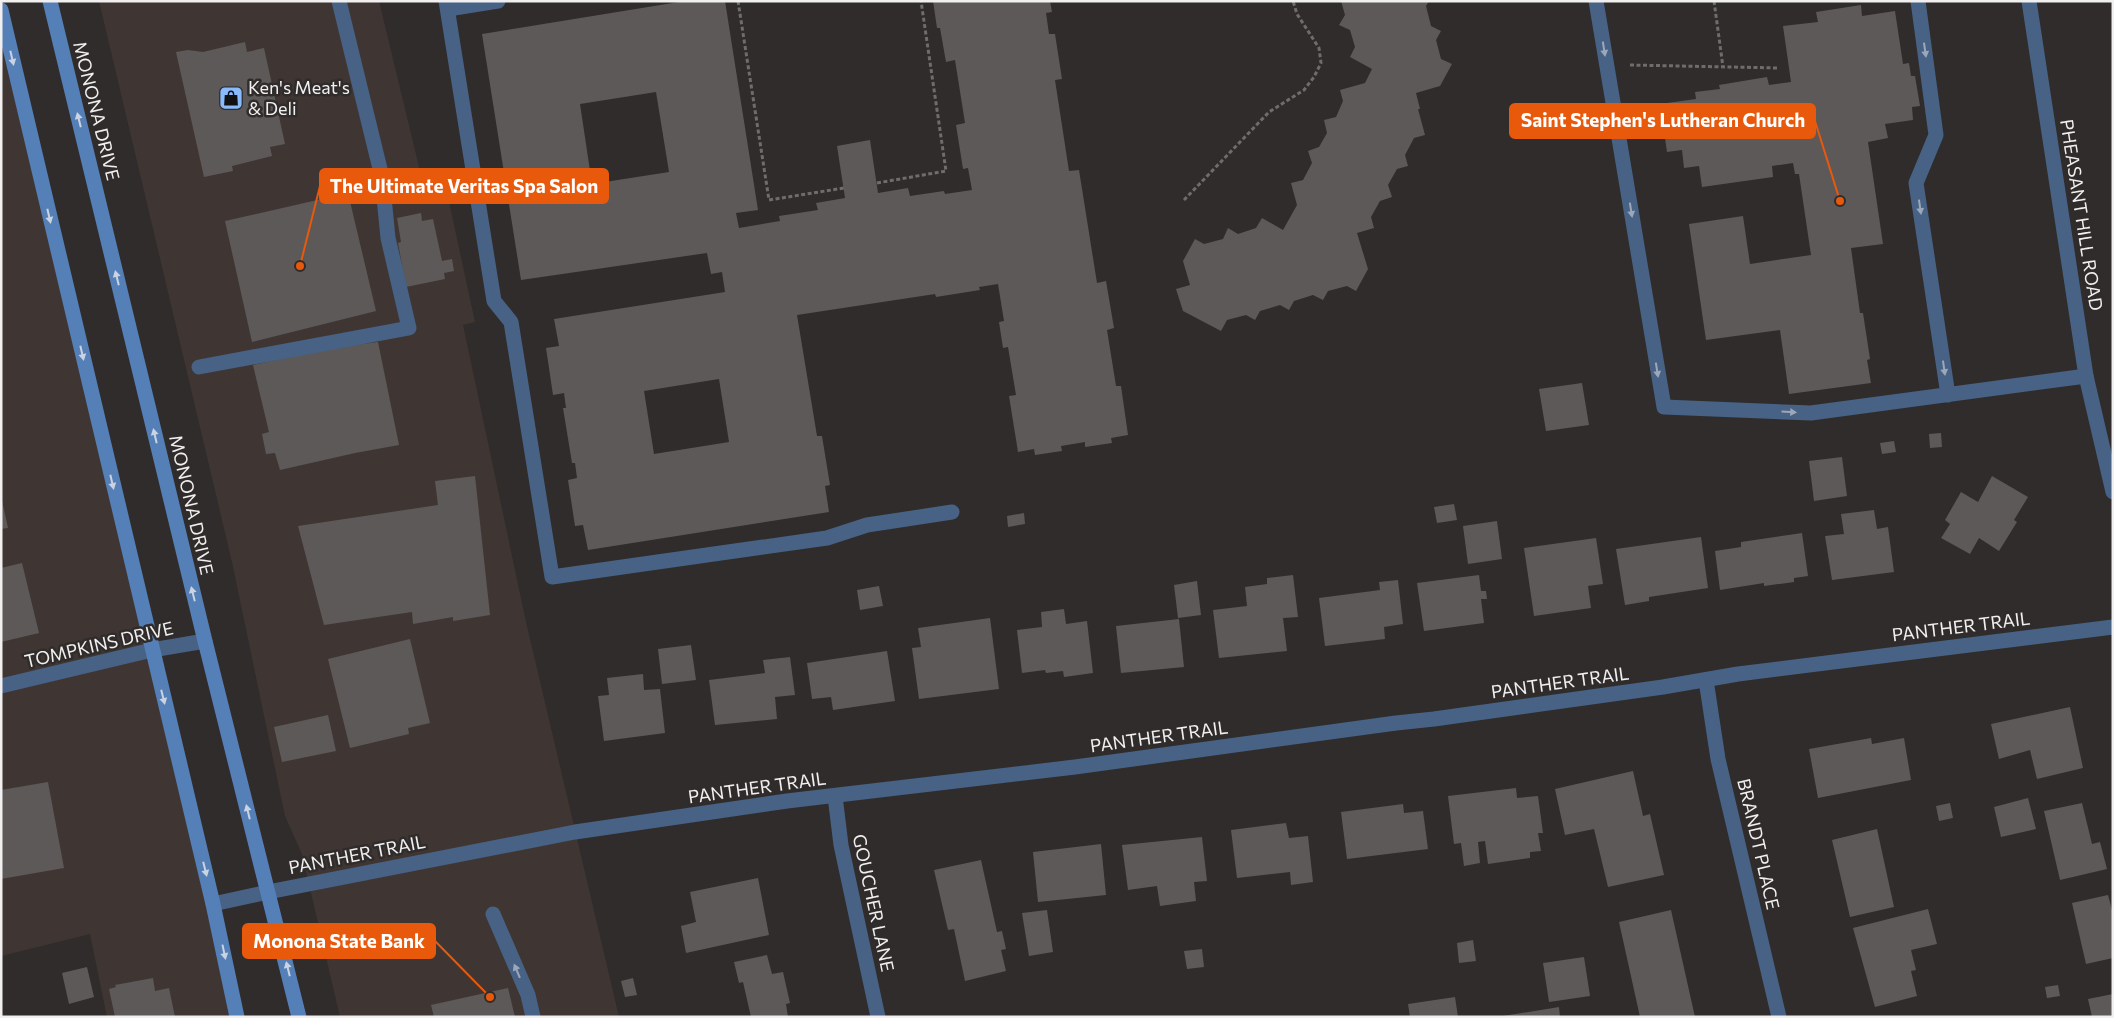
<svg xmlns="http://www.w3.org/2000/svg" width="2114" height="1018" viewBox="0 0 2114 1018" font-family="Commissioner,sans-serif">
	<style>
		.built { fill: #3f3633 }
		.building { fill: #5d5958; fill-rule: evenodd }
		.lines { fill: none; stroke-linecap: round; stroke-linejoin: round }
		.path { stroke: #6f6c6b; stroke-width: 3; stroke-dasharray: 4 2.5; stroke-linecap: butt }
		.lane { stroke: #476285; stroke-width: 15 }
		.street { stroke: #476285; stroke-width: 15 }
		.secondary { stroke: #547fb7; stroke-width: 15 }
		.oneway { fill: #9ca8ba }
		.oneway2 { fill: #cad3e1 }
		.labels { text-anchor: middle; stroke-width: 5; stroke-linejoin: round; paint-order: stroke }
		.poi-label { font-size: 18px; fill: #f1efef; stroke: #2f2c2b; text-anchor: start }
		.street-label { font-size: 18px; fill: #f1efef; stroke: #2f2c2b }
		.leader { fill: none; stroke: #e8590c; stroke-width: 2 }
		.callout-dot { fill: #e8590c; stroke: #2f2c2b; stroke-width: 2 }
		.callout { fill: #e8590c; stroke: #e8590c; stroke-width: 2 }
		.callout-label { font-size: 19px; text-anchor: middle; font-weight: bold; fill: #fff }
	</style>
	<rect width="100%" height="100%" fill="#2f2c2b"/>
	<path class="built" d="M99,1H379L425,192L446,188L475,322L463,325L526,622L619,1017H340L302,854L285,816L232,562Z
		M1,10L237,1017H107L90,934L1,956Z"/>
	<path class="building" d="M685,1H725L758,210L736,213L739,228L780,221L779,216L818,210L816,203L845,198L837,146L870,140L878,193L908,188L910,196L944,191L945,194L972,190L968,168L963,169L956,125L965,123L955,60L946,62L940,28H937L933,1H1050L1052,12L1046,13L1049,34H1055L1062,79L1055,80L1069,171L1079,170L1097,283L1106,281L1114,328L1107,330L1116,386H1121L1128,435L1111,438L1112,443L1085,447V442L1061,446L1062,451L1035,455L1034,449L1018,452L1009,396L1016,395L1008,347L1003,348L999,322L1004,321L998,284L979,287L980,290L936,297L935,294L797,315L817,436H822L830,485L825,486L829,512L588,550L583,525L575,526L568,480L577,478L575,463H572L563,408H566L564,393L553,395L546,348L559,346L554,319L725,292L722,272L711,274L707,253L521,280L482,34ZM656,92L669,172L592,184L580,104ZM719,379L729,442L654,454L644,391Z
		M1341,1H1429L1426,6L1431,26L1441,31L1436,40L1441,59L1452,64L1440,86L1416,93L1420,109H1418L1425,135L1414,138L1405,155L1408,166L1397,169L1388,185L1392,197L1380,201L1371,217L1374,228L1357,233L1368,269L1356,291L1347,286L1328,291L1323,300L1313,295L1294,301L1289,310L1280,305L1260,311L1255,320L1246,315L1227,320L1221,331L1183,311L1176,289L1190,285L1183,261L1195,239L1204,244L1223,239L1228,228L1238,234L1256,228L1262,218L1283,230L1297,205L1291,183L1303,180L1312,163L1308,151L1319,147L1327,133L1324,120L1336,117L1343,101L1340,90L1365,83L1372,69L1350,57L1355,47L1350,30L1339,25L1345,15Z
		M1861,5L1862,16L1895,11L1903,64L1909,63L1911,76H1915L1920,106L1912,107L1913,120L1885,124L1888,138L1868,142L1883,244L1851,248L1860,313H1863L1870,359L1867,360L1871,383L1789,394L1780,330L1706,340L1689,224L1743,216L1750,264L1811,255L1799,174H1795L1793,163L1772,166L1773,177L1702,187L1699,166L1684,168L1682,150L1667,152L1660,104L1696,99L1695,92L1720,89L1719,85L1767,77L1769,85L1791,82L1783,26L1818,22L1816,12Z
		M245,42L247,52L264,48L285,144L270,147L272,156L232,166L233,171L204,177L176,52L188,50L203,52Z
		M348,193L376,311L252,342L225,221Z
		M421,213L422,221L433,219L442,261L452,259L454,271L444,273L445,279L406,287L398,243L401,242L397,218Z
		M378,342L399,445L355,453L280,470L275,453L266,454L262,434L269,432L253,365L332,348Z
		M1582,383L1589,425L1546,431L1539,389Z
		M1941,433L1942,447L1930,448L1929,434Z
		M1894,441L1896,452L1882,454L1880,443Z
		M1842,457L1847,496L1814,501L1809,461Z
		M475,476L490,615L453,621V617L413,624L412,612L324,625L298,526L438,505L435,481Z
		M1992,476L2028,497L2014,520L2017,522L1999,551L1979,538L1970,554L1941,538L1950,524L1945,520L1961,492L1978,502Z
		M1,496L8,528L1,529Z
		M1454,504L1457,520L1437,523L1434,507Z
		M1874,510L1877,529L1888,527L1894,572L1832,580L1825,536L1844,534L1841,514Z
		M1024,513L1025,524L1008,527L1007,516Z
		M1497,521L1502,559L1468,564L1463,526Z
		M1802,533L1808,576L1794,578V582L1764,586V583L1720,590L1715,551L1741,547V542Z
		M1701,537L1708,588L1649,597V601L1625,605L1616,549Z
		M1596,538L1603,584L1588,586L1591,608L1534,616L1524,548Z
		M22,563L39,633L1,642V568Z
		M1293,575L1298,617L1283,618L1287,651L1219,658L1213,610L1247,606L1245,587L1267,584V578Z
		M1479,575L1481,591H1486L1487,599H1481L1484,623L1424,631L1417,583Z
		M1398,580L1403,624L1384,627L1385,639L1325,646L1319,598L1380,590L1379,582Z
		M1197,581L1201,615L1178,618L1174,585Z
		M879,586L883,606L860,610L857,590Z
		M1064,609L1066,624L1087,621L1093,673L1064,677L1063,671L1046,673L1045,670L1022,673L1017,630L1042,627L1041,612Z
		M990,618L999,689L919,699L912,648L921,647L918,628Z
		M1179,619L1184,667L1121,673L1116,626Z
		M410,639L430,723L408,728L409,734L350,748L328,659Z
		M691,645L696,680L662,684L658,649Z
		M887,651L895,701L833,710L831,697L812,699L807,663Z
		M790,657L795,695L775,697L777,719L715,725L709,680L765,673L763,660Z
		M643,674L644,690L660,689L665,733L604,741L598,696L609,695L607,678Z
		M2070,707L2083,768L2037,779L2030,750L1999,759L1991,724Z
		M328,715L336,751L282,762L274,727Z
		M1871,738L1872,744L1904,738L1911,780L1818,798L1809,749Z
		M1633,771L1643,816L1650,814L1664,875L1608,887L1594,829L1565,835L1555,789Z
		M48,782L64,868L1,879V790Z
		M1516,788L1517,798L1538,796L1543,833H1538L1541,851L1530,852V858L1488,864L1485,841L1478,842L1480,863L1464,866L1461,843L1454,844L1448,796Z
		M2028,798L2036,829L2001,837L1994,807Z
		M1950,803L1953,818L1939,821L1936,806Z
		M2082,803L2092,844L2100,842L2107,869L2060,880L2044,811Z
		M1403,804L1404,813L1423,811L1428,849L1347,859L1341,812Z
		M1286,823L1289,838L1308,836L1313,882L1291,885L1290,872L1237,878L1231,830Z
		M1877,829L1894,907L1850,917L1832,840Z
		M1202,837L1207,881L1194,882L1196,901L1160,906L1157,886L1128,890L1122,845Z
		M1101,844L1106,895L1038,902L1033,852Z
		M981,860L997,932L1002,931L1006,949L1001,950L1006,971L965,981L954,929L948,930L934,870Z
		M758,878L769,935L686,953L681,926L696,922L690,892Z
		M2108,895L2113,914V958L2086,964L2072,903Z
		M1928,909L1937,944L1911,950L1916,970L1911,971L1917,996L1875,1007L1853,928Z
		M1047,910L1053,952L1029,956L1022,913Z
		M1671,910L1695,1017H1640L1619,922Z
		M1473,940L1476,961L1459,963L1457,943Z
		M1202,949L1204,967L1187,969L1184,951Z
		M767,955L772,974L783,972L790,1003L786,1004L788,1017H751L743,982L739,983L734,962Z
		M1584,957L1590,996L1549,1002L1543,963Z
		M87,967L94,997L69,1004L62,973Z
		M153,978L155,991L169,988L175,1017H115L109,989L116,987L115,985Z
		M633,978L637,995L625,997L621,981Z
		M2058,985L2060,996L2047,998L2045,987Z
		M508,988L515,1017H434L431,1005Z
		M2113,994V1017H2092L2088,999Z
		M1455,997L1458,1017H1410L1408,1004Z
		M1559,1007L1560,1017H1503V1016Z"/>
	<g class="lines">
		<path class="path" d="M738,1L769,200L844,188
			M1714,1L1723,67
			M1630,65L1779,68
			M877,183L946,171L921,1
			M1184,200L1269,112L1304,90L1314,77L1321,63L1319,48L1297,14L1293,1"/>
		<path class="lane" d="M446,1L494,301L511,322L552,577L827,538L867,525L952,512
			M1596,1L1664,407L1811,413L2086,376
			M1918,1L1936,135L1916,183L1948,395
			M448,9L498,1
			M199,367L409,328L388,238L382,177L339,1
			M493,914L528,995L533,1017"/>
		<path class="street" d="M2029,1L2086,376L2113,492
			M1706,680L1718,759L1779,1017
			M1,686L152,650L205,641
			M835,796L841,845L878,1017
			M213,904L268,892L575,832L787,801L1075,767L1396,723L1434,719L1663,687L1738,674L2113,627"/>
		<path class="secondary" d="M50,1L205,641L299,1017
			M1,10L213,904L237,1017"/>
	</g>
	<defs><path id="oneway-solid" d="M-6-.8H1V-3.2L6.5 0L1 3.2V.8H-6Z" transform="scale(1.25)"/></defs>
	<g class="oneway">
		<use href="#oneway-solid" transform="translate(1604 49) rotate(81)"/>
		<use href="#oneway-solid" transform="translate(1925 50) rotate(82)"/>
		<use href="#oneway-solid" transform="translate(1920 207) rotate(82)"/>
		<use href="#oneway-solid" transform="translate(1631 210) rotate(81)"/>
		<use href="#oneway-solid" transform="translate(1944 368) rotate(82)"/>
		<use href="#oneway-solid" transform="translate(1657 370) rotate(81)"/>
		<use href="#oneway-solid" transform="translate(1789 412) rotate(3)"/>
		<use href="#oneway-solid" transform="translate(517 971) rotate(-113)"/>
	</g>
	<g class="oneway2">
		<use href="#oneway-solid" transform="translate(12 58) rotate(77)"/>
		<use href="#oneway-solid" transform="translate(79 120) rotate(-104)"/>
		<use href="#oneway-solid" transform="translate(49 216) rotate(77)"/>
		<use href="#oneway-solid" transform="translate(117 278) rotate(-104)"/>
		<use href="#oneway-solid" transform="translate(82 353) rotate(77)"/>
		<use href="#oneway-solid" transform="translate(155 436) rotate(-103)"/>
		<use href="#oneway-solid" transform="translate(112 482) rotate(77)"/>
		<use href="#oneway-solid" transform="translate(193 594) rotate(-104)"/>
		<use href="#oneway-solid" transform="translate(163 697) rotate(76)"/>
		<use href="#oneway-solid" transform="translate(248 812) rotate(-104)"/>
		<use href="#oneway-solid" transform="translate(205 869) rotate(76)"/>
		<use href="#oneway-solid" transform="translate(224 952) rotate(78)"/>
		<use href="#oneway-solid" transform="translate(288 969) rotate(-104)"/>
	</g>
	<defs>
		<g id="shop-square" transform="scale(1.25)"><rect x="-9" y="-9" width="18" height="18" rx="4" fill="#88bafc" stroke="#2f2c2b"/><path d="M-5-2.5h2.3a2.7 3.5 0 0 1 5.4 0H5L5.5 6h-11ZM-1.5-2.5h3a1.5 2.3 0 0 0-3 0Z" fill="#111"/></g>
	</defs>
	<g fill-rule="evenodd">
		<use href="#shop-square" x="231" y="98"/>
	</g>
	<g class="labels">
		<g class="poi-label">
			<text x="248" y="94">Ken's Meat's<tspan x="248" dy="21">&amp; Deli</tspan></text>
		</g>
		<g class="street-label">
			<text transform="translate(96 111) rotate(76)" y="6">MONONA DRIVE</text>
			<text transform="translate(2081 215) rotate(81)" y="6">PHEASANT HILL ROAD</text>
			<text transform="translate(191 505) rotate(77)" y="6">MONONA DRIVE</text>
			<text transform="translate(1961 627) rotate(-7)" y="6">PANTHER TRAIL</text>
			<text transform="translate(99 645) rotate(-13)" y="6">TOMPKINS DRIVE</text>
			<text transform="translate(1560 683) rotate(-8)" y="6">PANTHER TRAIL</text>
			<text transform="translate(1159 737) rotate(-8)" y="6">PANTHER TRAIL</text>
			<text transform="translate(757 788) rotate(-8)" y="6">PANTHER TRAIL</text>
			<text transform="translate(1758 844) rotate(77)" y="6">BRANDT PLACE</text>
			<text transform="translate(357 855) rotate(-11)" y="6">PANTHER TRAIL</text>
			<text transform="translate(873 903) rotate(78)" y="6">GOUCHER LANE</text>
		</g>
	</g>
	<path class="leader" d="M1840 201L1815 121M300 266L320 186M490 997L435 941"/>
	<g class="callout-dot">
		<circle cx="1840" cy="201" r="5"/>
		<circle cx="300" cy="266" r="5"/>
		<circle cx="490" cy="997" r="5"/>
	</g>
	<g class="callout">
		<rect x="1510" y="104" width="305" height="34" rx="5"/>
		<rect x="320" y="169" width="288" height="34" rx="5"/>
		<rect x="243" y="924" width="192" height="34" rx="5"/>
	</g>
	<g class="callout-label">
		<text x="1663" y="127">Saint Stephen's Lutheran Church</text>
		<text x="464" y="193">The Ultimate Veritas Spa Salon</text>
		<text x="339" y="948">Monona State Bank</text>
	</g>
	<rect width="2114" height="1018" fill="none" stroke="#f1efef" stroke-width="5"/>
</svg>
